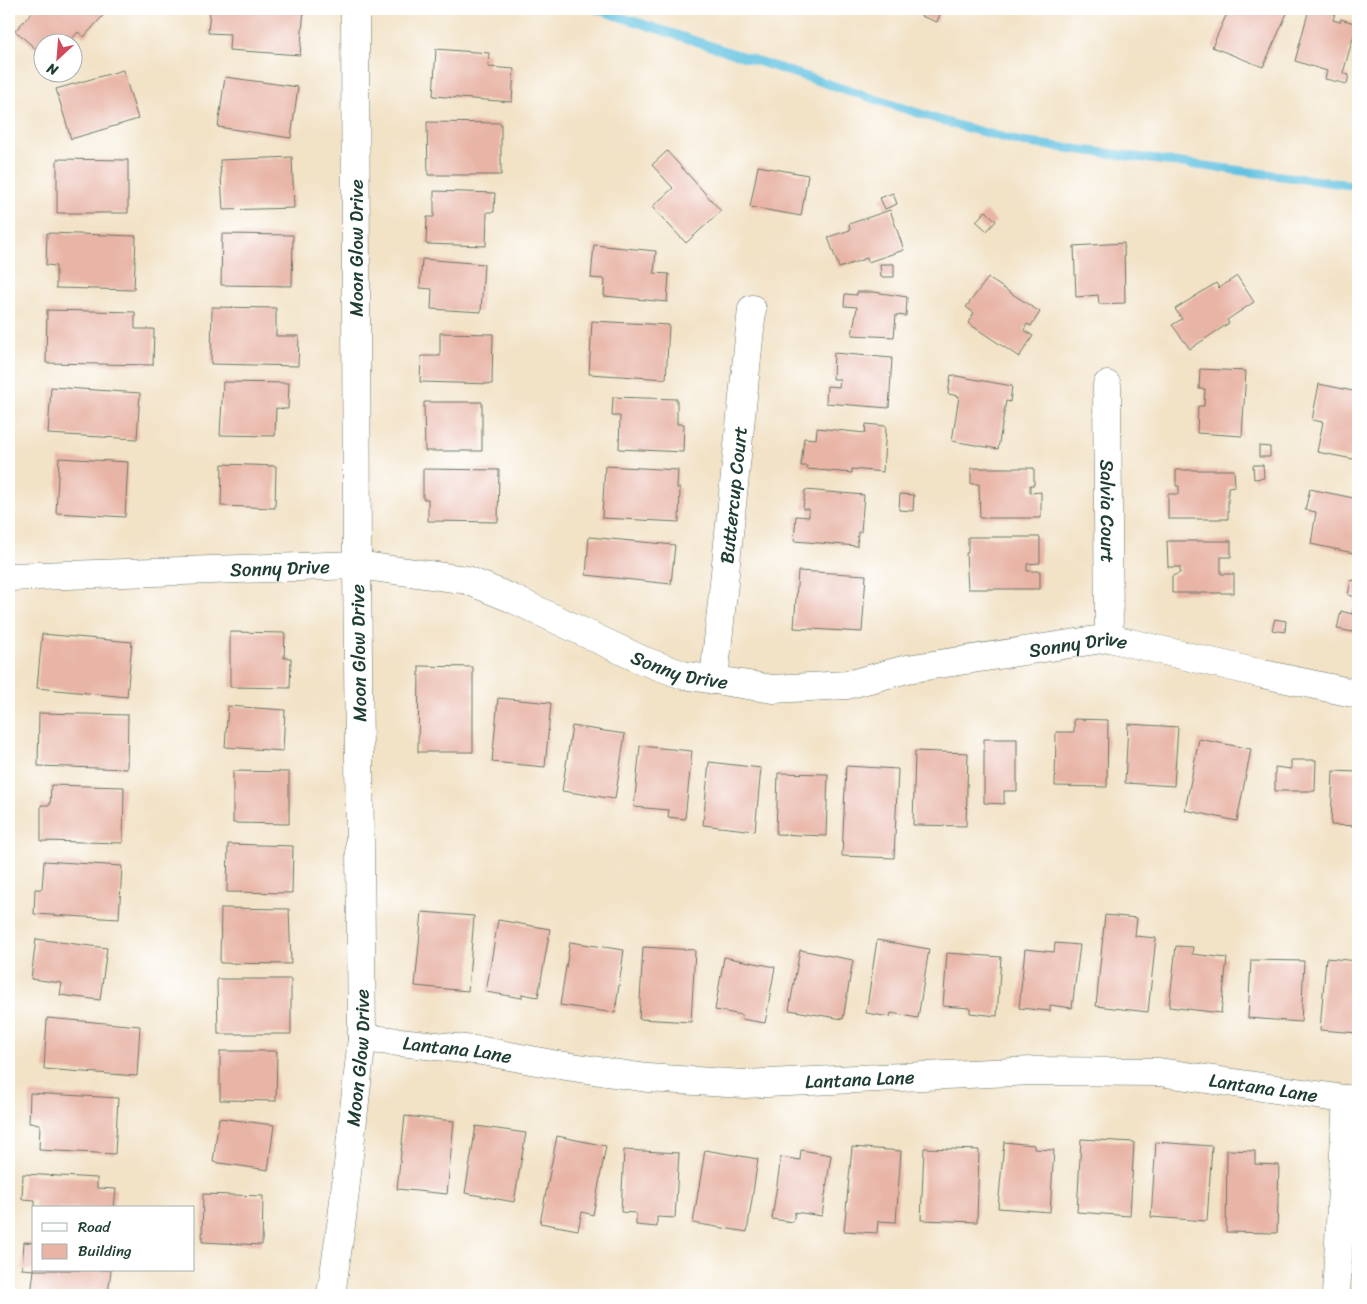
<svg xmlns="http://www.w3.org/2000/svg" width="1367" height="1304" viewBox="0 0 1367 1304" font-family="Sriracha,sans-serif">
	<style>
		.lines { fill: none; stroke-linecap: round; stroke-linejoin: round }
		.stream { stroke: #63c2e1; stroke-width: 9 }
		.building { fill: #e8b4a5 }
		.minor-casing { stroke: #697767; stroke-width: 29 }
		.minor { stroke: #fff; stroke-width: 28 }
		.labels { text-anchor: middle; stroke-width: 5; stroke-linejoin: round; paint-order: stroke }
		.street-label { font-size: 19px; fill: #1f3d34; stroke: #fff }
	</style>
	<rect width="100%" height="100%" fill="#fff"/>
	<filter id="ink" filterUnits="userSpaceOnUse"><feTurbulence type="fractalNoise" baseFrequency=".02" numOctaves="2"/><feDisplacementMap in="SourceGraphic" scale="10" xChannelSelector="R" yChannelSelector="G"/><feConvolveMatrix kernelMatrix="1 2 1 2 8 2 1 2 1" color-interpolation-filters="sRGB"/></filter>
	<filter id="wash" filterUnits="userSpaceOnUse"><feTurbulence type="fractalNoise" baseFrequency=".0096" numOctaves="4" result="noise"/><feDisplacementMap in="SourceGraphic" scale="20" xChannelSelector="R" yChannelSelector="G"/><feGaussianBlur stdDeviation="1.12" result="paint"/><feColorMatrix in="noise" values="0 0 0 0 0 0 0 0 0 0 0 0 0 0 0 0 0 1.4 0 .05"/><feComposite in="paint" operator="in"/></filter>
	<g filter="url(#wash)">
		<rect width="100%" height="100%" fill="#f2e2c6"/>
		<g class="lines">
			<path class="stream" d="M596,9L952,124L1021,142L1358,186"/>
		</g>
		<g id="blocks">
			<path class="building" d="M35,9H109L84,37L78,32L69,42H47L44,41L36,49L15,31Z
				M210,9H304L300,55L229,50L230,34L208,33Z
				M924,9H942L937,22L921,16Z
				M1229,9H1289L1263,67L1212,47Z
				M1309,9L1336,10L1333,20L1340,22L1341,19L1357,24L1343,73L1349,75L1347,84L1325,79L1327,71L1295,61Z
				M436,49L489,53L488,67L514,69L512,102L433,96Z
				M123,70L138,119L71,139L56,89Z
				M225,77L298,87L291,138L218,127Z
				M427,122L501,123V175H428Z
				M667,151L721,211L686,243L652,207L673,188L652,165Z
				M292,157L294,208L223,210L220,160Z
				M57,159L128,160V213H57Z
				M758,166L808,175L801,216L750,207Z
				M434,191L495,193L494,212H487L486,246L426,244L427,217H434Z
				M893,193L897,204L885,209L880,198Z
				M890,210L904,250L868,262L867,258L839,268L828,237L850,230L849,224Z
				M986,211L996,221L987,231L976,221Z
				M47,233L136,236L134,290L56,288V266L46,265Z
				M222,234L293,235L292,286L221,285Z
				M1124,243L1125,303L1099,304L1098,295L1076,297L1074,246Z
				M594,245L656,251L654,273L669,274L667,302L604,296L605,279L591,278Z
				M422,259L484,264L481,312L431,309L432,289L420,288Z
				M880,264H894V277H881Z
				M1237,276L1254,302L1227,320L1229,323L1190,349L1172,325L1182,319L1175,309L1216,283L1219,288Z
				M988,278L1040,312L1031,326L1027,324L1024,330L1033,336L1019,357L968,323L974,313L966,307Z
				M857,292H874L907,297L906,316L896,315L894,337L852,335L857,307L844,306L845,294L857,295Z
				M212,307L276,308V336H299L298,366L211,364Z
				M47,310L135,312V329H154L153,365L46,363Z
				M592,321L669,325L666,379L589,374Z
				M440,333L493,334L492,384L420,382L421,356H440Z
				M834,353L892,358L889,408L826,403L827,386L839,387L840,379H833Z
				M1200,369L1246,371L1242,436L1197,433L1198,406H1204L1205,389H1199Z
				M951,375L1012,386L1010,402L1006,401L998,449L952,441L959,396L948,394Z
				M223,382L289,383L288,409L276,408L275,436L220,435Z
				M1319,384L1358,392V460L1317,452L1323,422L1312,420Z
				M51,387L140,393L137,439L48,434Z
				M613,397L677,399V424H684L683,452L619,449L620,416H612Z
				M424,402H482V451H425Z
				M866,424L886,426L883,472L852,469V473L807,469V466H801L804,438L816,439L817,428L865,433Z
				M1259,446L1270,447V457H1259Z
				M59,458L128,462L125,517L56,513Z
				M222,464L276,466L275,508L221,506Z
				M1253,465H1263L1264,478L1254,479Z
				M605,466L678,470L677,488H680L679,522L602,518Z
				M971,468H1034V485H1030V493L1041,492V518H980L979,484H971Z
				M423,469L499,470L498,522L428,521V499H423Z
				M1176,470H1234L1235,486L1228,487V519H1168V494H1179V486H1176Z
				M1310,489L1358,499V554L1311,544L1316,512L1305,510Z
				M805,490L864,495L861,532H858L857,546L794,541L796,516L809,517V509H803Z
				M900,494L914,495L913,511L899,510Z
				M589,537L675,545L671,584L586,575Z
				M968,537H1040V563L1027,564V571H1040V589H968L966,553H968Z
				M1167,541H1231V557H1221V574H1234V593H1172V576L1180,573V567H1168Z
				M798,571L866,575L862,632L794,628Z
				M1351,580L1358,581V633L1337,629L1341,611L1352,614L1356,597L1348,595Z
				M1275,619L1286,621L1285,632L1272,630Z
				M230,632L285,633L284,658H291L290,688L230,687Z
				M42,634L132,642L127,697L37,688Z
				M419,666L473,667V752H418Z
				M498,698L551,703L545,767L492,762Z
				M228,706L285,710L283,751L225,747Z
				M39,713L128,715L127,769L38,766Z
				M1074,719L1108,720L1107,787L1055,786L1056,732H1074Z
				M1128,724L1178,727L1174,786L1125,783Z
				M572,726L625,734L615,799L562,791Z
				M984,739H1017V791H1004V804L984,803Z
				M1199,739L1251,749L1237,821L1185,810Z
				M640,746L692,751L685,819L668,817L669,810L634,807Z
				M915,751L968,753L966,826L913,825Z
				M1291,760H1316L1315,791H1275V767L1291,769Z
				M709,762L761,768L755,831L703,825Z
				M846,766L898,769L894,858L842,856Z
				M233,771L289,772V824L233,823Z
				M1333,771L1358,772V826L1331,825Z
				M778,773L828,774L826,836L776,834Z
				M51,785L124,787L123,843L41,841V805H50Z
				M228,844L293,846L292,893L227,892Z
				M44,861L122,866L119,919L34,914L35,889H42Z
				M221,908L289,909L291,964L220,963Z
				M422,912L474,916L468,991L415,986Z
				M1105,915L1137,918L1135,936L1156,938L1148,1012L1096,1006Z
				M498,920L550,929L538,997L522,994V998L486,992Z
				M36,939L107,948L100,1000L60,995L62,983L31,979Z
				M877,940L929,949L918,1018L891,1013L890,1017L866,1013Z
				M570,942L624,950L615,1013L560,1005Z
				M1055,943L1080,945L1072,1008L1050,1005V1011L1019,1008L1025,949L1054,952Z
				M1176,946L1193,947L1192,954L1227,958L1221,1013L1169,1007Z
				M643,947L695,950L691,1022L639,1019Z
				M800,950L853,960L843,1019L789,1010Z
				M947,953L1001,957L997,1016L970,1013V1008L943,1006Z
				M724,957L775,967L765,1023L741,1019L742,1015L715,1010Z
				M1326,958L1358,961V1033L1320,1030Z
				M1251,960L1304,961L1301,1022L1248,1018Z
				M217,979H291V1034H218Z
				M47,1018L140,1026L137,1076L44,1069Z
				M220,1051H277L276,1101L220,1100Z
				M30,1093L118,1098L115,1154L39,1150L40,1124L29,1123Z
				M405,1116L454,1121L447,1194L397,1189Z
				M219,1118L274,1125L268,1170L213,1162Z
				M476,1126L526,1133L514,1202L465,1193Z
				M557,1136L606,1146L593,1215L582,1212L578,1230L540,1223Z
				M1081,1139L1134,1142L1130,1216L1077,1212Z
				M1004,1142L1034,1145V1149L1054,1150L1050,1212L998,1208Z
				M1156,1142L1212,1146L1207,1221L1151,1217Z
				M852,1147L901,1151L896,1222L878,1221L877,1233L844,1231Z
				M924,1148L979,1150L977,1222L921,1220Z
				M624,1150L679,1153L675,1218L657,1217V1227L636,1225V1213L621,1212Z
				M705,1150L758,1159L747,1232L693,1223Z
				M801,1150L831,1155L822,1216L795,1212L793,1222L772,1219L781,1157L800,1160Z
				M1227,1150L1255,1151V1164L1279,1165L1277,1233L1226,1232Z
				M23,1174L97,1178V1188L116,1189L114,1208H35V1200L22,1199Z
				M203,1194L263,1196L262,1245L202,1242Z
				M24,1242L34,1243V1270H111L108,1295H31L34,1270L22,1269Z"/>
		</g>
	</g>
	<g filter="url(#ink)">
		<use href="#blocks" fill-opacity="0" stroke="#697767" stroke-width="1"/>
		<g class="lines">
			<g class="minor-casing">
				<g id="minor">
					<path id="s1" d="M1107,385L1109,638"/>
					<path id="s2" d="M9,577L357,565L467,580L511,598L642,660L683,675L773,689L847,685L907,669L1109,638L1263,674L1358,694"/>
					<path id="s3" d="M714,680L752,309"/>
					<path id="s4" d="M362,1038L483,1051L552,1064L647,1078L744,1084L1033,1071L1159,1072L1358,1101"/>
					<path id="s5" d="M331,1295L342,1218L362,1038L357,565L355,9"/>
					<path d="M1336,1295L1347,1099"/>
				</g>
			</g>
			<use href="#minor" class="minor"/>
		</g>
	</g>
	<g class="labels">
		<g class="street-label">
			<text transform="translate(356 248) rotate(-90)" y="7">Moon Glow Drive</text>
			<text dy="7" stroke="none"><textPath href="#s3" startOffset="186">Buttercup Court</textPath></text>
			<text dy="7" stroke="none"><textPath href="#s1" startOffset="126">Salvia Court</textPath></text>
			<text dy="7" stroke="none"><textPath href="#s2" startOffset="271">Sonny Drive</textPath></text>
			<text dy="7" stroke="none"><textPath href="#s2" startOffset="1096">Sonny Drive</textPath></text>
			<text transform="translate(358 653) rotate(-91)" y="7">Moon Glow Drive</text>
			<text dy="7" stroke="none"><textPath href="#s2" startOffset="691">Sonny Drive</textPath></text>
			<text dy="7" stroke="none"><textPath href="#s4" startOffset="96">Lantana Lane</textPath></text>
			<text dy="7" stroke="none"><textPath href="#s5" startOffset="239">Moon Glow Drive</textPath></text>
			<text dy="7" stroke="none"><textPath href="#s4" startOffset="501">Lantana Lane</textPath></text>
			<text dy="7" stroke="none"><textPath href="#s4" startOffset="906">Lantana Lane</textPath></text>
		</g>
	</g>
	<rect width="1367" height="1304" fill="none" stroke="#fff" stroke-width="30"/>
	<rect x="32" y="1206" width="162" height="65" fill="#ffffff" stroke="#a5b1ae"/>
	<rect x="42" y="1223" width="25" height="8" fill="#ffffff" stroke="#a5b1ae"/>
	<text x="78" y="1232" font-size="15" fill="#1f3d34">Road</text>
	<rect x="42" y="1244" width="25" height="15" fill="#e8b4a5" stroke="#a5b1ae"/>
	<text x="78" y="1256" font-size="15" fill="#1f3d34">Building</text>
	<g transform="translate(58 58) rotate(206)"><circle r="24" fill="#ffffff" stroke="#a5b1ae"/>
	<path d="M0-4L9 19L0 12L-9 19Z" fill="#d1495b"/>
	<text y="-8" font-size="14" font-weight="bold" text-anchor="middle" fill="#1f3d34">N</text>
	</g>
</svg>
